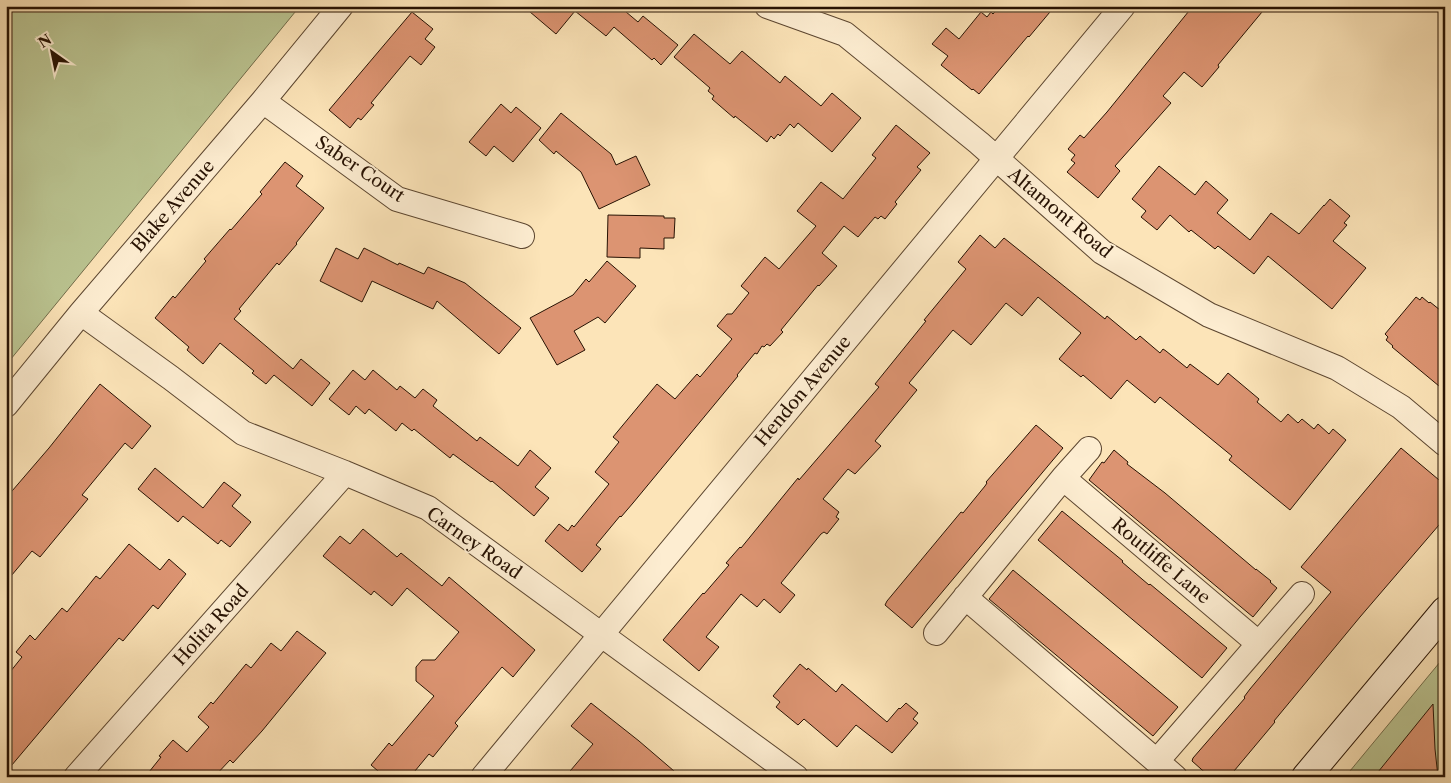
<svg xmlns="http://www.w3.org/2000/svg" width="1451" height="783" viewBox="0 0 1451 783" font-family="'Libre Caslon Text',serif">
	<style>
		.green { fill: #bbc592; stroke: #716c4a }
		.building { fill: #dc9472; stroke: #271203 }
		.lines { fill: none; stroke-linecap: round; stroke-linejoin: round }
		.street-casing { stroke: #5c4630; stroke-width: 26 }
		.secondary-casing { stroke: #271203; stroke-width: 30 }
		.street { stroke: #fdedd1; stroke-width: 24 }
		.secondary { stroke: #fdedd1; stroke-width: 28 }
		.labels { text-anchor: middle; stroke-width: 4; stroke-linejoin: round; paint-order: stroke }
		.street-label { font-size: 18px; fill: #271203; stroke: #fdedd1 }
	</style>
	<rect width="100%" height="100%" fill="#fce4b8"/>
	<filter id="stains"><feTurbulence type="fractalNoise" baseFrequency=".004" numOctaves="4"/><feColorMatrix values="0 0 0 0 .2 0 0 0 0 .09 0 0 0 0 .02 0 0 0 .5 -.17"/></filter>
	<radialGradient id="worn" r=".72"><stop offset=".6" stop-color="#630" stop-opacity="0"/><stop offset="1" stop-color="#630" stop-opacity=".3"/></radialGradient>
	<path class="green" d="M6,6H300L6,365Z
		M1445,656V777H1345Z"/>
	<path class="building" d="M523,6H619L638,22L643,16L678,45L661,65L654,58L652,60L614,27L606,36L575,11L556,34Z
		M1000,6H1055L1029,37L1028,36L979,94L973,89L972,90L941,65L948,56L932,44L946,28L959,39L981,12L987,17L991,12L993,14Z
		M1193,6H1267L1218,65L1219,67L1202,87L1184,72L1163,96L1171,103L1115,166L1120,171L1098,198L1067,172L1075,163L1071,160L1075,155L1068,149L1080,135L1084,138L1107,112Z
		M412,12L433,29L425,39L435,47L421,65L410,56L371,103L374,105L361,120L358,118L350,128L329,110Z
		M694,34L730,64L742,51L780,83L785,76L821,106L832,93L861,118L832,152L798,123L794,128L790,124L780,136L778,134L774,139L771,136L767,142L735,116L734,118L712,99L714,96L708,91L710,88L674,57Z
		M501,104L511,113L516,107L541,128L513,162L494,146L486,156L469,142Z
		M561,113L611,154L616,165L636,156L650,185L599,209L581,172L556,151L554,154L539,140Z
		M896,125L930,153L917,167L921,170L895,202L897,204L885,219L881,216L878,219L875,217L858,237L844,226L822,253L837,266L819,286L818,285L781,330L783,332L770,346L767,344L764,347L762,346L757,354L755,353L737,375L738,376L633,503L621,517L620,516L596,545L601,549L582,572L545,541L559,524L568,531L572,525L574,527L609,484L595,472L619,442L613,437L657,384L675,399L697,374L700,377L732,339L717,326L727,314H732L749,293L741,286L765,257L779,269L816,226L797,211L821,182L843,199L876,158L872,155Z
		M285,162L303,176L296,186L324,208L296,243L297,244L279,265L277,263L239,309L241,311L234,319L293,369L301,359L330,383L312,406L274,375L266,384L252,373L254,371L220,343L203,364L187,350L189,347L155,318L173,296L175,298L206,261L204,259L230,229L231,230L262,194L260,192Z
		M1159,166L1195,195L1206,181L1228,200L1217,213L1250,240L1271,213L1299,234L1324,205V206L1330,199L1350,216L1344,223L1347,225L1333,241L1366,268L1332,309L1268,256L1254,274L1218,246L1215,249L1191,230L1189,232L1170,215L1157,230L1141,217L1146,211L1132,199Z
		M608,215L664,216V218H675L674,238H664V249L640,248V258L607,257Z
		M980,235L995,248L1004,238L1105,319L1107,316L1136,340L1140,336L1160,353L1163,349L1166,351L1187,368L1190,364L1218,385L1228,373L1259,399L1257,402L1281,422L1288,414L1298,423L1302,419L1314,429L1318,424L1329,434L1333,429L1346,440L1290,510L1229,460L1232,456L1160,397L1155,403L1127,380L1111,399L1083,375L1081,377L1059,359L1081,333L1038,297L1022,316L1006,303L971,345L953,330L909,383L917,390L875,441L881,446L855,474L848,469L823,499L839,512L836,517L839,519L827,534L824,532L821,534L781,583L795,595L780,613L764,599L757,607L741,594L706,637L719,647L699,671L663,640L703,593L704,594L729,565L726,563L740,547L741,548L798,478L799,480L879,387L875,384L926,321L924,320L966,269L958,262Z
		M336,248L358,259L364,248L398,265L399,263L424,274L428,267L465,283L521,328L499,354L437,301L433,309L372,281L362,302L320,281Z
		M607,261L636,286L605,323L598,317L574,331L585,350L557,365L530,318L573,295L586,279L589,282Z
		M1416,297L1420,300L1422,297L1429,303L1430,302L1445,314V391L1392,347L1393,346L1386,340L1388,337L1385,334Z
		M353,370L365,380L373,370L397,390L400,386L415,398L423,389L437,400L433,406L477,441L480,437L518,466L530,450L551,468L535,487L549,498L534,516L492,481L491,482L453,454L450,458L414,429L412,431L402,423L396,431L369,409L365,414L356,406L349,415L329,399Z
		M100,384L151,426L132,449L125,443L82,495L88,499L40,557L32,551L6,582V498L49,448Z
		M1036,425L1063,448L912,628L885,605L887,601L961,512L963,513L985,486L987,483L986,482Z
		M1401,448L1445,485V518L1360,617L1274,721L1275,722L1229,777H1210L1192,761L1193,758L1245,698L1244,697L1250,689L1331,592L1301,567Z
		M1114,450L1128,462L1127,464L1165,493L1256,570V569L1271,581L1270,582L1277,588L1253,617L1089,480L1102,462L1104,463Z
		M155,468L203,508L224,482L241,495L232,506L251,522L230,547L221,540L218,544L183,516L178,522L138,489Z
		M1062,511L1123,561L1122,562L1149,585L1150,584L1227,648L1202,678L1038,540Z
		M363,529L397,557L401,553L442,586L449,577L535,650L513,677L502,667L455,723L458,726L433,757L429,754L410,777H385L371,765L389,743L392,746L434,696L416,681V667L422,660H435L459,632L407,588L392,606L374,591L371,595L323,556L340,536L350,544Z
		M129,544L160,570L169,559L186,574L158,609L153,605L123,641L119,638L6,772V677L22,657L16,652L30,635L35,640L62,608L67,612L96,576L100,579Z
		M1013,570L1178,707L1153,736L989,599Z
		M297,631L326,653L262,731L233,763L230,760L214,777H145L161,757L159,756L173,740L187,752L209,727L198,717L211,702L213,704L246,664L251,668L271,643L281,651Z
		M800,664L807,670L808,668L836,692L842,684L887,722L899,708L900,709L906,703L918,713L913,719L918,723L892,753L856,725L837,747L804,719L798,725L776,707L780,702L773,696Z
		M591,703L639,741L681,777H565L593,744L571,726Z
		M1433,704L1435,749L1438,777H1374Z"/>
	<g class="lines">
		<g class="street-casing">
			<path id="street" d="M767,6L845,34L979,143L1102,252L1209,315L1337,368L1401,407L1445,444
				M263,101L397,199L522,236
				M81,313L171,378L243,433L345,473L428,508L796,777
				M6,405L81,313L263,101L341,6
				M1063,478L1089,449
				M965,597L1175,777
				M936,633L1063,478L1258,643
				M1157,761L1302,594
				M76,777L345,473
				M483,777L1123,6"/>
		</g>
		<g class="secondary-casing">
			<path id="secondary" d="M1306,777L1445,611"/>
		</g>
		<use href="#street" class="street"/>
		<use href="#secondary" class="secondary"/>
	</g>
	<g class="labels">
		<g class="street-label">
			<text transform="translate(360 169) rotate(34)" y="6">Saber Court</text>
			<text transform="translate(173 206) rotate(-49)" y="6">Blake Avenue</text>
			<text transform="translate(1060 213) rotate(40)" y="6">Altamont Road</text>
			<text transform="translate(803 391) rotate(-50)" y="6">Hendon Avenue</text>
			<text transform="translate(474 543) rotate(35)" y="6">Carney Road</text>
			<text transform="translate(1161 561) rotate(40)" y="6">Routliffe Lane</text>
			<text transform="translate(211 625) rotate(-48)" y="6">Holita Road</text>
		</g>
	</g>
	<rect width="1451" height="783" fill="none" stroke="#fce4b8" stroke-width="25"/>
	<rect x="8" y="8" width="1436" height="768" fill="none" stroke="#271203" stroke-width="2.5"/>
	<rect x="12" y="12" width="1426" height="758" fill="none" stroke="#271203"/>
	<g transform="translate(52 52) rotate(327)" stroke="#fdedd1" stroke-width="4" paint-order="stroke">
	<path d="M0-4L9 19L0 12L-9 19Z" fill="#271203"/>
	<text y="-8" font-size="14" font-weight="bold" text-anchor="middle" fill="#271203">N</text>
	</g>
	<rect width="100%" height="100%" filter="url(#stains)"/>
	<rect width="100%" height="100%" fill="url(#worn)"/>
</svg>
